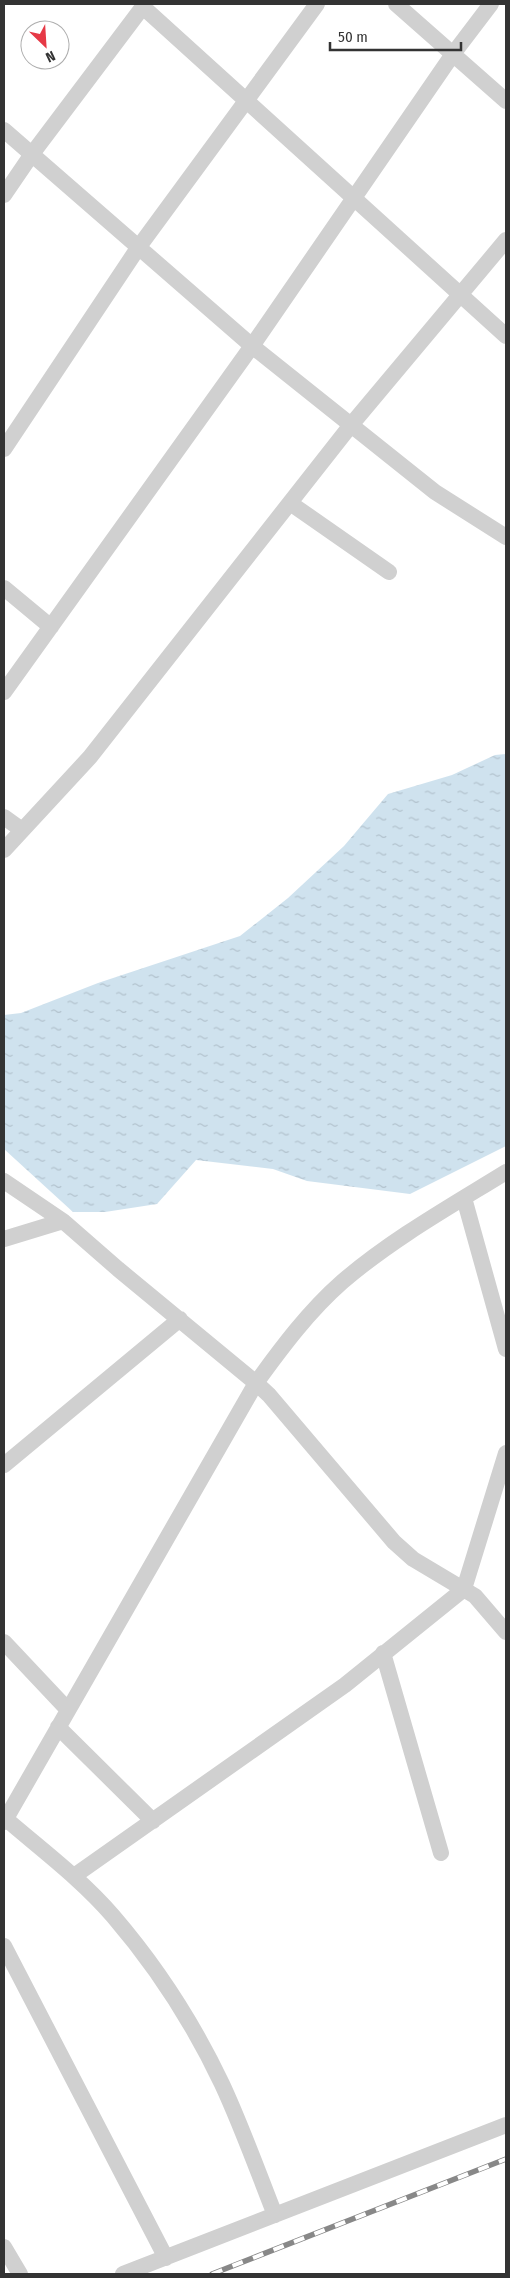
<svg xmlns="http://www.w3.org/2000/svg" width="510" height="2278" viewBox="0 0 510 2278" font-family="'Fira Sans Condensed',sans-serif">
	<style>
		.water { fill: url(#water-ripples) }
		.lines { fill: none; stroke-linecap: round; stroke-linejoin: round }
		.minor { stroke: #d0d0d0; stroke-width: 16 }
		.rail-casing { stroke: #888; stroke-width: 5.5 }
		.rail { stroke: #fff; stroke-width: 4; stroke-dasharray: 11; stroke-linecap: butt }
	</style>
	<defs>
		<pattern id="water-ripples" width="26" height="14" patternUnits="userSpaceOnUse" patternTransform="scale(1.25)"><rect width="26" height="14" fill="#cfe2ee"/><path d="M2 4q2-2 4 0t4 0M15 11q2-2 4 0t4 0" fill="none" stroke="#b2c2cd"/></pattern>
	</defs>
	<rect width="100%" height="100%" fill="#fff"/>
	<path class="water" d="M506,754V1146L410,1194L307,1181L273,1169L196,1160L157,1204L105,1212H73L4,1149V1015L21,1013L98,983L240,936L288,898L344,846L388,794L452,775L495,755Z"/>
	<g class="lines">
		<path class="minor" d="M396,4L506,101
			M143,7L506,336
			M4,130L252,346L435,492L506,537
			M4,195L32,154L145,4
			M4,449L138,248L317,4
			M290,503L389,572
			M4,588L51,627
			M4,692L252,346L453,54L491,4
			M4,817L22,830
			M4,850L90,757L351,425L506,240
			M4,1181L63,1221L118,1269L256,1383L269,1395L394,1542L413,1559L475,1596L506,1632
			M464,1198L506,1349
			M4,1239L63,1221
			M4,1465L180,1319
			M4,1642L68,1710
			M383,1653L441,1853
			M58,1727L153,1821
			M6,1819C42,1850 81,1879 113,1916C156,1966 194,2025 222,2084C242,2127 258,2172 275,2215
			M4,1822L256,1383C282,1347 309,1311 342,1282C392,1239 451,1206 506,1172
			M74,1876L345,1685L464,1589L506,1453
			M4,1946L166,2258
			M4,2247L20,2274
			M123,2274L506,2125"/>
		<g class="rail-casing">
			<path id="rail" d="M212,2274L506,2159"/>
		</g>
		<use href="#rail" class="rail"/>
	</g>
	<rect width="510" height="2278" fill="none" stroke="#333333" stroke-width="10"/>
	<g transform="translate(45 45) rotate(155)"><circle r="24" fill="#ffffff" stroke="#adadad"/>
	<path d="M0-4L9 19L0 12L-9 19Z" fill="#e63946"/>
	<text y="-8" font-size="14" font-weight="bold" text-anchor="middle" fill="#333333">N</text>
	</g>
	<path d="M330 42v8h131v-8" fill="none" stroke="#333333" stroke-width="2.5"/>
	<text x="338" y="42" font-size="15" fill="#333333" stroke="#ffffff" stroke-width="4" paint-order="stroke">50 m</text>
</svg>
